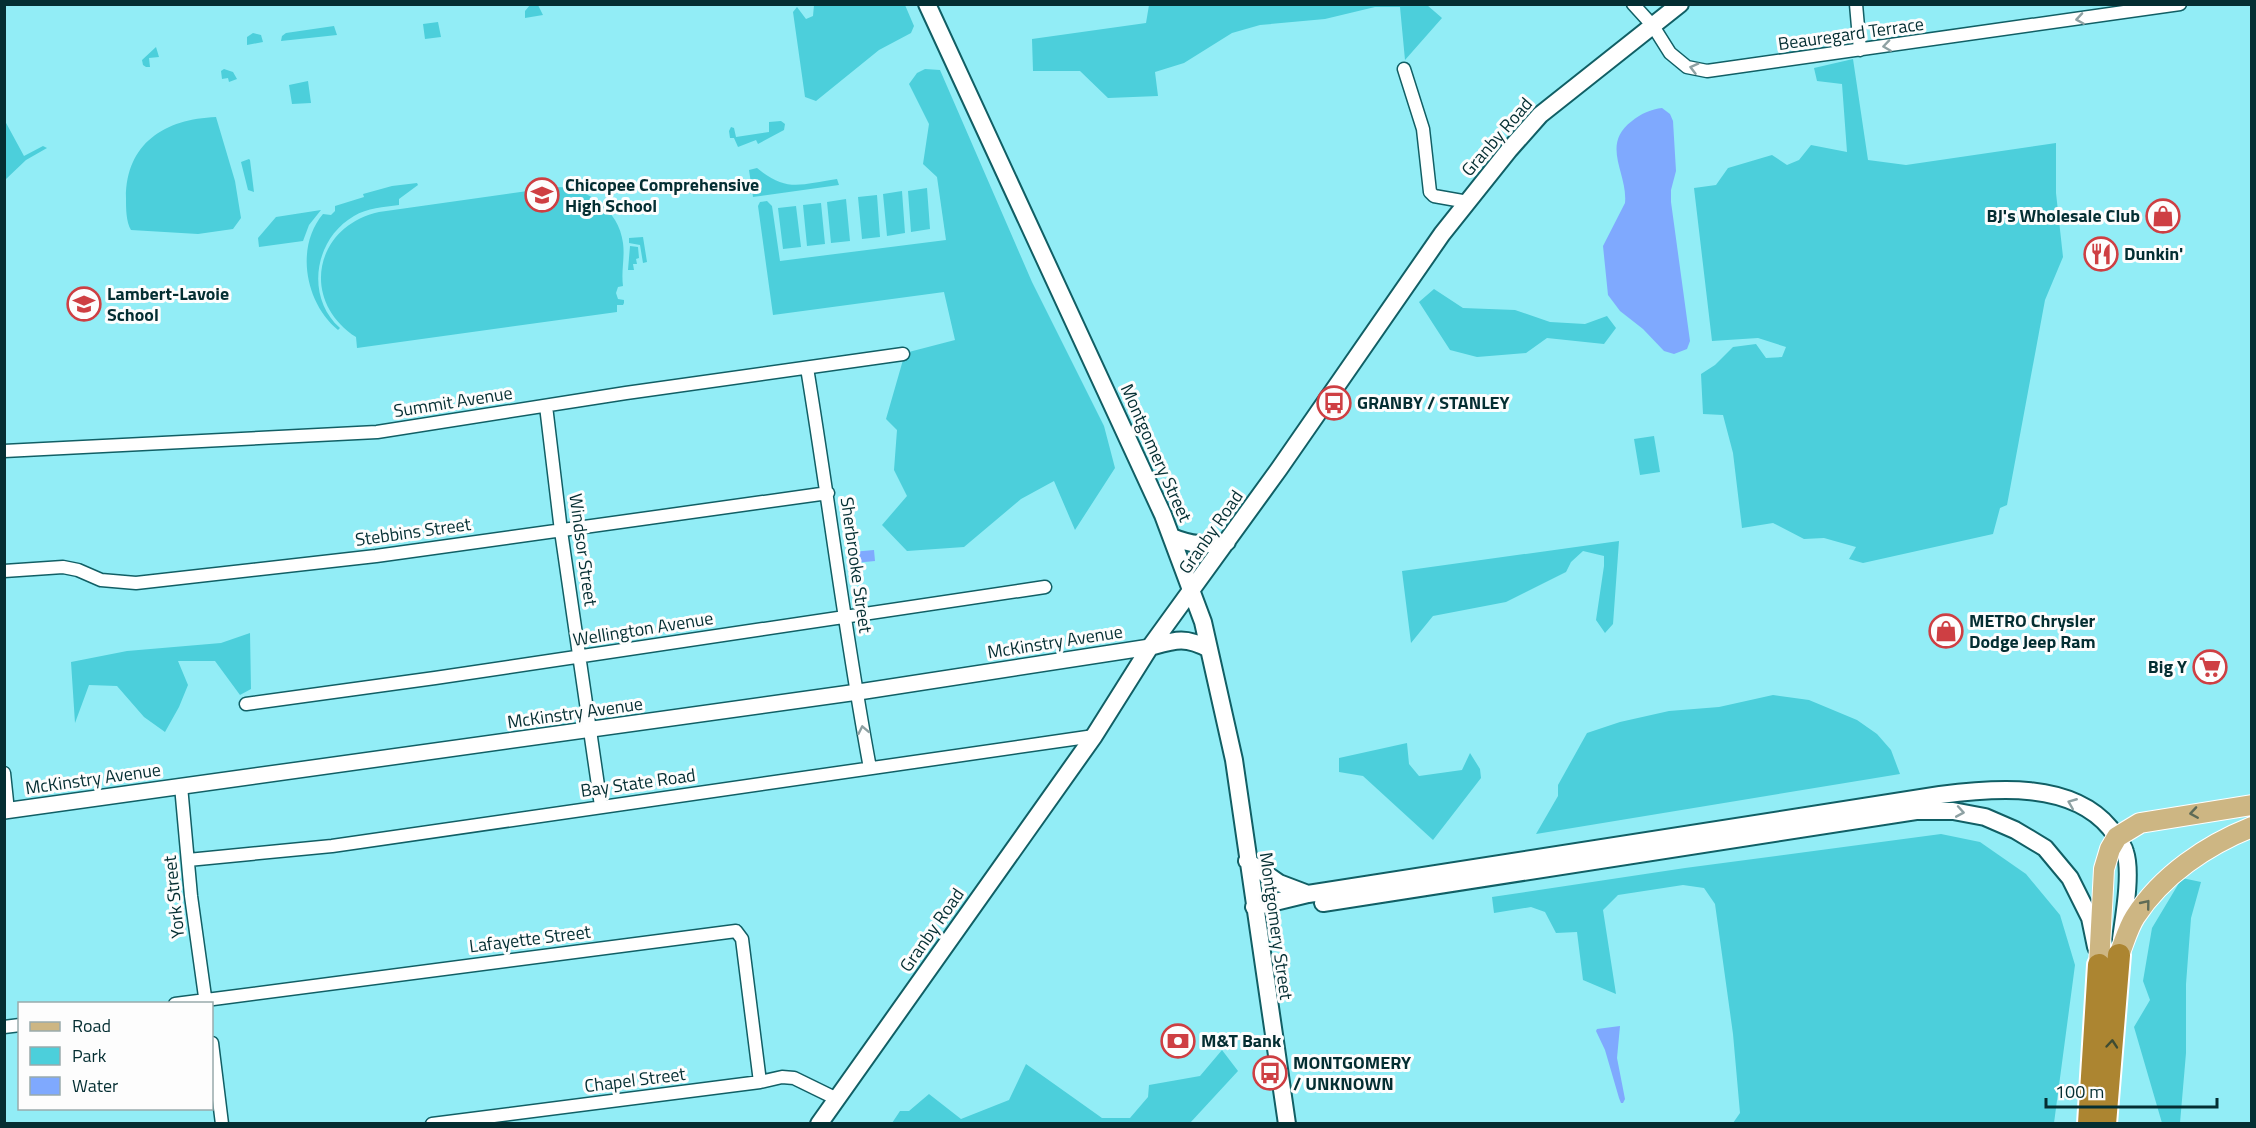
<svg xmlns="http://www.w3.org/2000/svg" width="2256" height="1128" viewBox="0 0 2256 1128" font-family="'Titillium Web',sans-serif">
	<style>
		.green { fill: #4ccfdb }
		.water { fill: #7fa9fe }
		.lines { fill: none; stroke-linecap: round; stroke-linejoin: round }
		.minor-casing { stroke: #115f65; stroke-width: 15 }
		.tertiary-casing { stroke: #115f65; stroke-width: 18 }
		.secondary-casing { stroke: #115f65; stroke-width: 20 }
		.primary-casing { stroke: #fff; stroke-width: 22 }
		.motorway-casing { stroke: #fff; stroke-width: 26 }
		.minor { stroke: #fff; stroke-width: 12 }
		.tertiary { stroke: #fff; stroke-width: 15 }
		.secondary { stroke: #fff; stroke-width: 16 }
		.primary { stroke: #cdb683; stroke-width: 20 }
		.motorway { stroke: #ac8531; stroke-width: 22 }
		.oneway { stroke: #8ea1a3 }
		.oneway2 { stroke: #5e6b56 }
		.oneway3 { stroke: #3f4c32 }
		.labels { text-anchor: middle; stroke-width: 6; stroke-linejoin: round; paint-order: stroke }
		.street-label { font-size: 18px; fill: #042e32; stroke: #fdfdfd }
		.poi-label { font-size: 18px; font-weight: bold; fill: #042e32; stroke: #fdfdfd; text-anchor: start }
	</style>
	<rect width="100%" height="100%" fill="#92edf6"/>
	<path class="green" d="M530,5H538L543,15L525,18V11Z
		M814,5H905L914,26L911,33L879,50L816,101L805,97L793,12L797,7L806,19L813,16Z
		M1427,5L1442,18L1405,60L1400,7H1375L1325,19L1260,25L1232,33L1184,63L1155,72L1158,96L1108,98L1080,71H1033L1032,39L1146,23L1149,5Z
		M438,22L441,37L425,39L423,24Z
		M334,26L337,35L281,41L282,36L286,33Z
		M253,33L261,35L263,42L247,45V37Z
		M156,47L159,57L149,58L150,67H146L143,65L142,60Z
		M1853,59L1868,160L1906,165L2056,143V193L2063,257L2045,300L2007,505L2000,508L1993,534L1863,563L1849,559L1856,547L1824,538L1804,539L1773,523L1742,528L1733,453L1723,415L1703,414L1701,374L1715,365L1733,347L1756,344L1766,358L1782,357L1786,347L1758,338L1712,341L1694,188L1716,185L1728,168L1772,155L1787,165L1799,160L1811,145L1847,152L1842,84L1817,81L1814,68Z
		M224,69L233,72L237,79L229,82L228,78L222,79L221,71Z
		M925,69L940,70L1032,282L1104,426L1115,468L1075,530L1054,481L1021,499L964,547L907,551L882,525L907,496L894,470L897,430L886,419L905,353L955,340L944,292L773,315L758,206L760,202L767,201L772,206L780,261L946,240L937,177L923,164L929,124L909,84L917,73Z
		M308,81L311,103L292,104L289,85Z
		M216,117L235,181L241,218L233,229L198,234L131,230C126,222 126,208 126,198C126,143 165,119 216,117Z
		M5,121L24,156L43,146L47,148L26,160L5,180Z
		M781,121L785,124L784,130L758,144L756,140L738,147L734,138H730L729,131L731,127L734,128L736,137L769,132V122Z
		M249,159L250,160L254,192L248,190L241,162Z
		M757,168C787,193 801,184 837,179L839,185L753,197L749,170Z
		M417,183L418,185L399,199V205C384,207 367,208 354,216C314,239 305,297 340,328L338,330C305,303 295,247 323,214L331,215L335,211V206L364,197L363,194L392,186Z
		M556,187C587,187 619,210 623,243C625,257 621,271 623,286L618,287L616,293L618,299L624,300V303L623,305H617V312L357,348L356,337C299,300 315,226 379,212Z
		M927,188L930,229L911,232L908,191Z
		M902,191L905,233L887,236L883,194Z
		M877,195L880,237L862,239L858,197Z
		M846,199L850,241L831,243L827,202Z
		M821,203L825,244L807,246L803,205Z
		M796,206L801,247L783,249L778,208Z
		M321,210L309,225L303,241L259,247L258,238L276,217Z
		M643,237L647,262L643,263L640,245L629,243V238Z
		M630,246L638,247L639,258L636,259L637,264H633L634,270H628Z
		M1434,289L1463,308L1515,310L1550,322L1585,324L1607,316L1616,328L1604,344L1547,338L1526,353L1477,357L1450,350L1419,302Z
		M1654,436L1660,472L1640,475L1634,439Z
		M1619,541L1613,624L1605,633L1596,620L1604,566V556L1583,551L1571,562L1566,572L1506,602L1433,616L1411,643L1402,571Z
		M250,633L251,689L240,695L215,661H178L188,685L179,707L165,732L144,717L117,686L89,685L75,723L71,662L127,651L221,643Z
		M1773,695L1809,700L1857,720L1877,734L1891,750L1900,774L1536,834L1558,796V785L1587,733L1620,722L1669,711L1719,707Z
		M1407,743L1409,764L1419,776L1462,770L1470,753L1480,769L1481,778L1433,840L1363,776L1339,772V758Z
		M1941,834L1980,842L2026,874L2060,915L2075,965L2054,1123H1733L1740,1113L1733,1034L1715,904L1704,888L1683,885L1618,895L1603,910L1616,994L1583,980L1577,932L1556,933L1545,912L1531,907L1494,913L1492,897L1685,868Z
		M2182,878L2201,882L2191,918L2186,984V1053L2180,1123H2162L2134,1027L2150,1000L2143,981L2152,928Z
		M1222,1050L1238,1071L1190,1123H892L900,1111H909L929,1094L961,1119L1009,1100L1026,1064L1102,1118H1130L1148,1097L1149,1085L1200,1076Z"/>
	<path class="water" d="M1662,108L1670,114L1673,121L1676,171L1671,190V202L1690,341L1687,349L1674,354L1664,351L1643,329L1620,311L1608,295L1603,246L1625,203C1628,173 1600,145 1632,121C1640,114 1652,109 1662,108Z
		M874,550L875,561L854,563L852,552Z
		M1620,1026L1617,1058L1625,1099L1623,1103H1621L1619,1098L1605,1050L1596,1031L1597,1029Z"/>
	<g class="lines">
		<g class="minor-casing">
			<path id="minor" d="M1633,4L1653,26L1670,53L1687,67L1707,71L2180,4
				M1856,4L1860,50
				M1404,69L1423,129L1430,192L1434,196L1468,202
				M807,368C829,501 845,635 870,768
				M546,406L561,531L601,806
				M4,451L377,432L626,393L903,354
				M4,571L63,567L78,570L101,580L136,583L376,556L828,493
				M246,704L435,678L1045,587
				M4,773L8,811
				M181,786L191,896L206,1004
				M188,860L332,846L1094,736
				M175,1004L736,931L742,939L760,1082
				M4,1027L20,1025
				M212,1043L222,1124
				M432,1124L760,1082L782,1077L794,1078L837,1099"/>
		</g>
		<g class="tertiary-casing">
			<path id="tertiary" d="M4,811L865,691L1150,647"/>
		</g>
		<g class="secondary-casing">
			<path id="secondary" d="M927,4L1163,515L1203,622L1234,760L1287,1124
				M1172,537C1191,545 1206,546 1227,542
				M1150,647C1175,640 1185,636 1209,649
				M1247,861L1279,883L1308,894
				M1323,903L1916,811H1953L1985,817L2015,830L2045,848L2070,878L2090,918L2096,947
				M1254,907L1308,894L1940,795C1994,788 2071,781 2110,828C2115,835 2123,843 2125,852C2132,872 2124,917 2121,939
				M819,1124L1094,736L1150,647L1279,469L1442,234L1509,150L1540,115L1680,4"/>
		</g>
		<g class="primary-casing">
			<path id="primary" d="M2119,955C2124,943 2128,928 2135,917C2162,875 2207,845 2252,827
				M2099,965L2104,869L2110,849L2117,837L2140,823L2252,805"/>
		</g>
		<g class="motorway-casing">
			<path id="motorway" d="M2089,1124L2099,965
				M2105,1124L2119,955"/>
		</g>
		<use href="#minor" class="minor"/>
		<use href="#tertiary" class="tertiary"/>
		<use href="#secondary" class="secondary"/>
		<use href="#primary" class="primary"/>
		<use href="#motorway" class="motorway"/>
	</g>
	<defs><path id="oneway-chevron" d="M-2-3.5L2.5 0L-2 3.5" fill="none" stroke-width="1.6" stroke-linecap="round" stroke-linejoin="round" transform="scale(1.5)"/></defs>
	<g class="oneway">
		<use href="#oneway-chevron" transform="translate(2080 19) rotate(171)"/>
		<use href="#oneway-chevron" transform="translate(1887 46) rotate(172)"/>
		<use href="#oneway-chevron" transform="translate(1694 68) rotate(-165)"/>
		<use href="#oneway-chevron" transform="translate(863 730) rotate(-101)"/>
		<use href="#oneway-chevron" transform="translate(2072 803) rotate(-158)"/>
		<use href="#oneway-chevron" transform="translate(1960 812) rotate(10)"/>
	</g>
	<g class="oneway2">
		<use href="#oneway-chevron" transform="translate(2194 813) rotate(171)"/>
		<use href="#oneway-chevron" transform="translate(2146 904) rotate(-51)"/>
	</g>
	<use class="oneway3" href="#oneway-chevron" transform="translate(2112 1044) rotate(-85)"/>
	<defs>
		<g id="school-ring" transform="scale(1.725)"><circle r="9.5" fill="#fdfdfd" stroke="#ce3f43" stroke-width="1.5"/><path d="M0-5L7-2L0 1L-7-2ZM-4 1L0 2.5L4 1V4Q0 6-4 4Z" fill="#ce3f43"/></g>
		<g id="shop-ring" transform="scale(1.725)"><circle r="9.5" fill="#fdfdfd" stroke="#ce3f43" stroke-width="1.5"/><path d="M-5-2.5h2.3a2.7 3.5 0 0 1 5.4 0H5L5.5 6h-11ZM-1.5-2.5h3a1.5 2.3 0 0 0-3 0Z" fill="#ce3f43"/></g>
		<g id="restaurant-ring" transform="scale(1.725)"><circle r="9.5" fill="#fdfdfd" stroke="#ce3f43" stroke-width="1.5"/><path d="M-5-6h1v4h1v-4h1v4h1v-4h1v5L-1.5 .5V6h-2V.5L-5-1ZM5-6V6H3V1.5H1.5Q1.5-4 5-6Z" fill="#ce3f43"/></g>
		<g id="bus-ring" transform="scale(1.725)"><circle r="9.5" fill="#fdfdfd" stroke="#ce3f43" stroke-width="1.5"/><path d="M-5-6H5V4H4V6H2V4H-2V6H-4V4H-5ZM-3.5-4V0h7V-4ZM-3.5 1.2v1.5H-2V1.2ZM2 1.2v1.5H3.5V1.2Z" fill="#ce3f43"/></g>
		<g id="supermarket-ring" transform="scale(1.725)"><circle r="9.5" fill="#fdfdfd" stroke="#ce3f43" stroke-width="1.5"/><path d="M-6-5.5h2.5l.6 2H6L4.5 2H-2.5L-4.4-4H-6ZM-1.5 3.2a1.3 1.3 0 1 0 .1 0ZM3 3.2a1.3 1.3 0 1 0 .1 0Z" fill="#ce3f43"/></g>
		<g id="bank-ring" transform="scale(1.725)"><circle r="9.5" fill="#fdfdfd" stroke="#ce3f43" stroke-width="1.5"/><path d="M-6-4H6V4H-6ZM0-2.3a2.3 2.3 0 1 0 0 4.6a2.3 2.3 0 1 0 0-4.6Z" fill="#ce3f43"/></g>
	</defs>
	<g fill-rule="evenodd">
		<use href="#school-ring" x="542" y="195"/>
		<use href="#shop-ring" x="2163" y="216"/>
		<use href="#restaurant-ring" x="2101" y="254"/>
		<use href="#school-ring" x="84" y="304"/>
		<use href="#bus-ring" x="1334" y="403"/>
		<use href="#shop-ring" x="1946" y="631"/>
		<use href="#supermarket-ring" x="2210" y="667"/>
		<use href="#bank-ring" x="1178" y="1041"/>
		<use href="#bus-ring" x="1270" y="1073"/>
	</g>
	<g class="labels">
		<g class="street-label">
			<text transform="translate(1851 34) rotate(-8)" y="6">Beauregard Terrace</text>
			<text transform="translate(1497 137) rotate(-49)" y="6">Granby Road</text>
			<text transform="translate(453 402) rotate(-9)" y="6">Summit Avenue</text>
			<text transform="translate(1156 453) rotate(66)" y="6">Montgomery Street</text>
			<text transform="translate(413 532) rotate(-8)" y="6">Stebbins Street</text>
			<text transform="translate(1211 532) rotate(-55)" y="6">Granby Road</text>
			<text transform="translate(583 550) rotate(82)" y="6">Windsor Street</text>
			<text transform="translate(856 565) rotate(82)" y="6">Sherbrooke Street</text>
			<text transform="translate(643 629) rotate(-9)" y="6">Wellington Avenue</text>
			<text transform="translate(1055 642) rotate(-9)" y="6">McKinstry Avenue</text>
			<text transform="translate(575 713) rotate(-8)" y="6">McKinstry Avenue</text>
			<text transform="translate(93 779) rotate(-8)" y="6">McKinstry Avenue</text>
			<text transform="translate(638 783) rotate(-8)" y="6">Bay State Road</text>
			<text transform="translate(174 897) rotate(-96)" y="6">York Street</text>
			<text transform="translate(1276 926) rotate(82)" y="6">Montgomery Street</text>
			<text transform="translate(932 930) rotate(-55)" y="6">Granby Road</text>
			<text transform="translate(530 939) rotate(-7)" y="6">Lafayette Street</text>
			<text transform="translate(635 1080) rotate(-7)" y="6">Chapel Street</text>
		</g>
		<g class="poi-label">
			<text x="565" y="191">Chicopee Comprehensive<tspan x="565" dy="21">High School</tspan></text>
			<text x="2140" y="222" text-anchor="end">BJ's Wholesale Club</text>
			<text x="2124" y="260">Dunkin'</text>
			<text x="107" y="300">Lambert-Lavoie<tspan x="107" dy="21">School</tspan></text>
			<text x="1357" y="409">GRANBY / STANLEY</text>
			<text x="1969" y="627">METRO Chrysler<tspan x="1969" dy="21">Dodge Jeep Ram</tspan></text>
			<text x="2187" y="673" text-anchor="end">Big Y</text>
			<text x="1201" y="1047">M&amp;T Bank</text>
			<text x="1293" y="1069">MONTGOMERY<tspan x="1293" dy="21">/ UNKNOWN</tspan></text>
		</g>
	</g>
	<rect width="2256" height="1128" fill="none" stroke="#042e32" stroke-width="12"/>
	<rect x="18" y="1002" width="195" height="108" fill="#fdfdfd" stroke="#99aaac" stroke-width="1.5"/>
	<rect x="30" y="1022" width="30" height="9" fill="#cdb683" stroke="#99aaac" stroke-width="1.5"/>
	<text x="72" y="1032" font-size="18" fill="#042e32">Road</text>
	<rect x="30" y="1047" width="30" height="18" fill="#4ccfdb" stroke="#99aaac" stroke-width="1.5"/>
	<text x="72" y="1062" font-size="18" fill="#042e32">Park</text>
	<rect x="30" y="1077" width="30" height="18" fill="#7fa9fe" stroke="#99aaac" stroke-width="1.5"/>
	<text x="72" y="1092" font-size="18" fill="#042e32">Water</text>
	<path d="M2046 1098v9h171v-9" fill="none" stroke="#042e32" stroke-width="3"/>
	<text x="2055" y="1098" font-size="18" fill="#042e32" stroke="#fdfdfd" stroke-width="4.5" paint-order="stroke">100 m</text>
</svg>
